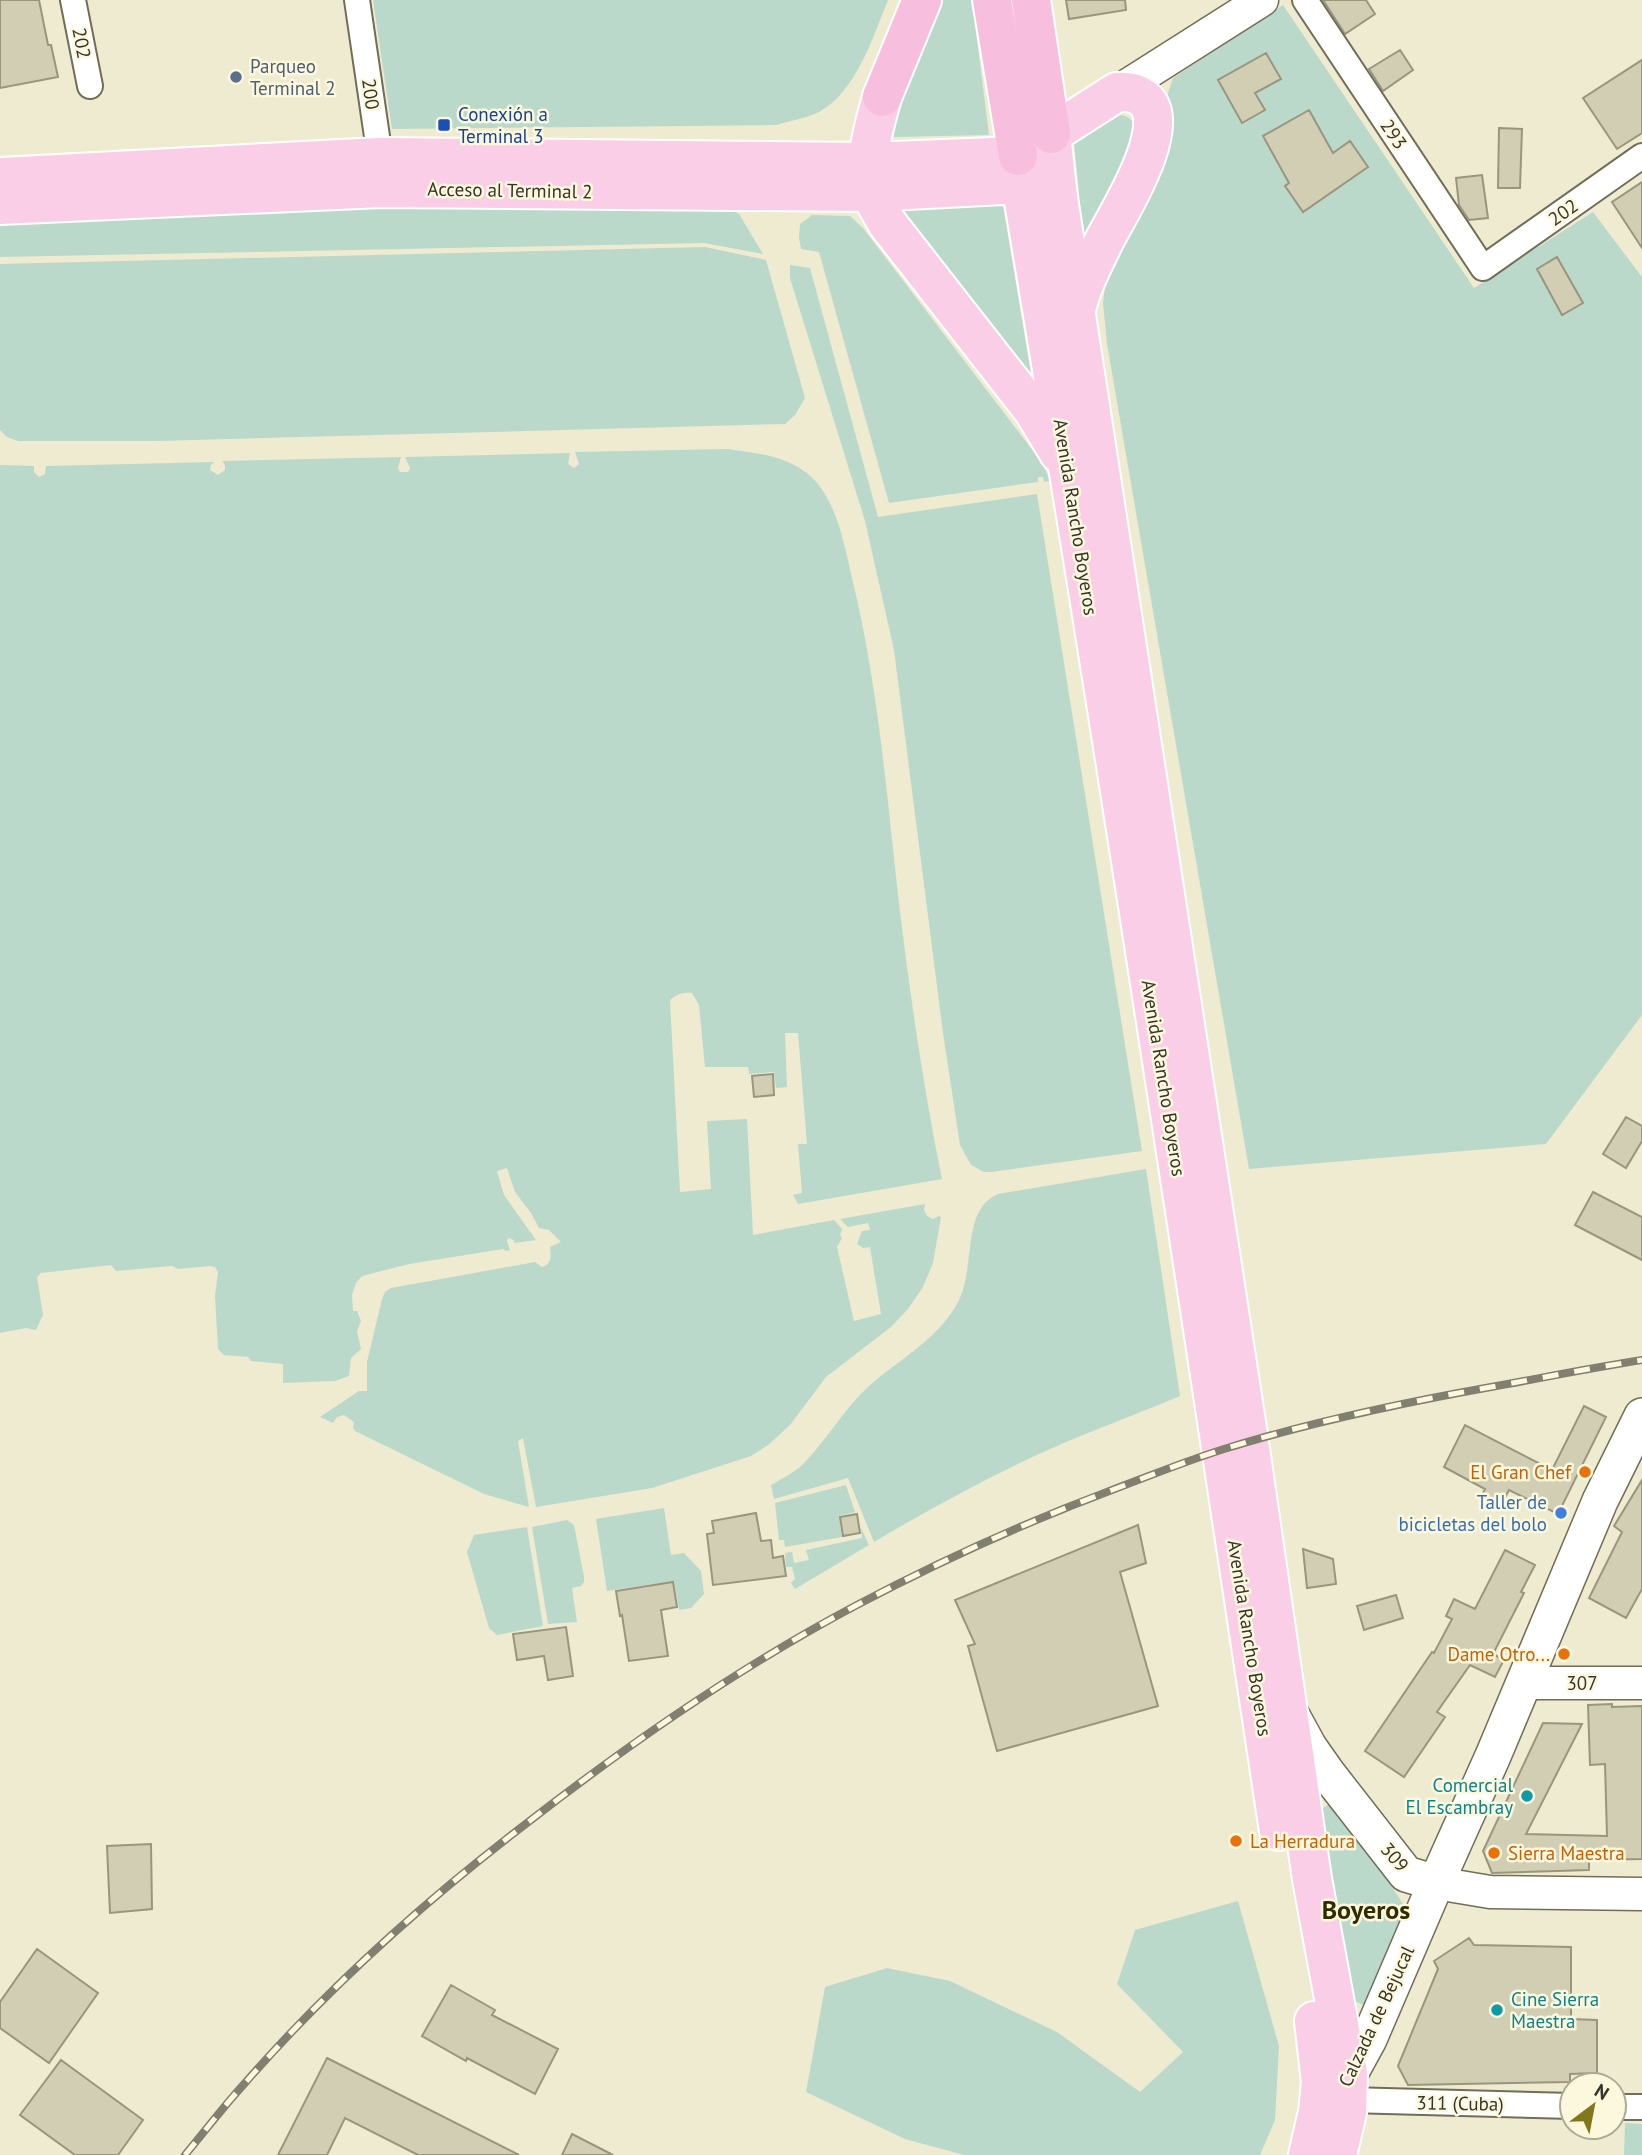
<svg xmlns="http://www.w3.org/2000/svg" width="1642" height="2155" viewBox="0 0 1642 2155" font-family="'PT Sans',sans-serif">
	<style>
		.green { fill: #bad9ca }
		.building { fill: #d1ceb4; stroke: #99967e; stroke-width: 2 }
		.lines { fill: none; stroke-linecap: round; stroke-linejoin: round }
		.minor-casing { stroke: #716d57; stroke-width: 28 }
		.tertiary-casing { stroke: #716d57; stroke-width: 35 }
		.secondary-casing { stroke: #716d57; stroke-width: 38 }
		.primary-casing { stroke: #fff; stroke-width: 42 }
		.trunk-casing { stroke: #fff; stroke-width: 42 }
		.minor { stroke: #fff; stroke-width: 24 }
		.tertiary { stroke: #fff; stroke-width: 32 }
		.secondary { stroke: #fff; stroke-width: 35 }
		.primary { stroke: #facee6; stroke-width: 38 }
		.trunk { stroke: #f8bede; stroke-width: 38 }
		.rail-casing { stroke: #817f6f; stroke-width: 8 }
		.rail { stroke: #fcf8de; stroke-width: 5; stroke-dasharray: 16; stroke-linecap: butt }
		.service-dot { fill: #5c6f8a; stroke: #fcf8de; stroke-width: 2.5 }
		.transit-dot { fill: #1a4fb4; stroke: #fcf8de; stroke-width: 2.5 }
		.food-dot { fill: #e8710a; stroke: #fcf8de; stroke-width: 2.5 }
		.shop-dot { fill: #3f7fe0; stroke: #fcf8de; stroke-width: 2.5 }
		.culture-dot { fill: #0f9aa8; stroke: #fcf8de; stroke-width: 2.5 }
		.labels { text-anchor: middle; stroke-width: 5; stroke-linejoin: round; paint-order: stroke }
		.street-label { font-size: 19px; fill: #36352b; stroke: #fcf8de }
		.service-label { font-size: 19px; fill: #4e5e75; stroke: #fcf8de; text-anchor: start }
		.transit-label { font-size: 19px; fill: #164399; stroke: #fcf8de; text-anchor: start }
		.food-label { font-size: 19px; fill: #c56008; stroke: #fcf8de; text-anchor: end }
		.shop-label { font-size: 19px; fill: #366cbe; stroke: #fcf8de; text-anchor: end }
		.culture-label { font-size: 19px; fill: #0d838f; stroke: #fcf8de; text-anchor: end }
		.district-label { font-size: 26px; font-weight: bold; fill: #322d01; stroke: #fcf8de }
	</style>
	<rect width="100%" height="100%" fill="#efebd1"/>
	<path class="green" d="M373,0H888C873,37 856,92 819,112C807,118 789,121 776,125L392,129Z
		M942,0H972L989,135L895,137L891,135L888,115Z
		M1283,5L1474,288L1593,212L1642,277V1015L1546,1144L1249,1169L1107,344L1103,303L1105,285L1110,268L1155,184L1163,164L1166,150L1162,112L1173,78Z
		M1121,115C1133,117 1136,126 1140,137L1085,256L1074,142L1113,116Z
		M426,198L723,203L739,214L763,254L704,243L0,257V218Z
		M1002,199L1032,380L901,212V207Z
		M812,215L850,216L863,228L1043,464L1050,481L1044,482L1043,477H1038V482L889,503L819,252L801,249L799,238L800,224Z
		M705,247L766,260L805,398L795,415L785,424L157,441H18L7,437L0,430V264Z
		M790,265L810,268L878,517L1037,494L1142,1151L991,1172H984L971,1165L960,1145L943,1033L894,650L865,521L790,278Z
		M727,449C759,453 796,457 818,484C838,509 845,547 852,578C879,688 887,800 900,912C911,1002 924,1091 942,1179L798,1204L793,1195L802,1193L798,1144H807L798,1033H785L787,1087L776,1088L774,1072L749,1074L748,1067H705L699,1005L692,993C683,992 677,994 670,1000L680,1192L711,1189L707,1121L747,1119L753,1235L834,1220L842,1229L840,1235L842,1238L837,1247L854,1321L881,1314L870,1247L863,1248L857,1244L862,1231L870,1230L868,1223L848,1227L840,1219L925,1204L924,1210L927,1216L933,1219L939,1216L941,1217L933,1263L923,1287L908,1309L891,1327L826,1377L790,1425L768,1445L751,1456L652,1488L536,1507L523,1438L518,1441L529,1507L484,1494L355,1431L353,1428L354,1422L344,1415L337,1417L333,1423L320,1417L359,1391H367V1362L382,1299L385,1292L391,1288L535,1262L542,1267C552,1264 551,1256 550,1247L561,1242L549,1230L539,1228L531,1213L515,1192L507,1168L497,1171L504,1195L536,1240L514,1243V1240L508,1238L507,1241L510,1250L506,1251L503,1249L409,1264L362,1276L356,1283L352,1295L353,1311H357L361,1321L357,1331L361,1349L351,1358L349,1376L335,1381L283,1383V1364L251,1361L248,1357L224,1355L218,1349L215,1296L218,1272L215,1267L210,1266L178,1269L172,1266L116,1271L111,1265L41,1273L37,1277L43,1315L36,1330L26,1328L0,1333V465L34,466V472L39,477L45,474L46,466L214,462L211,465L210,470L218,475L225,470V465L222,461L401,457L398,468L400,472H408L410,468L405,457L570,453L568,464L574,468L579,464L575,452Z
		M1146,1169L1180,1396C1137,1414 1093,1430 1050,1449C990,1476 931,1508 874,1542L848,1478L774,1499L771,1485C783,1478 796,1472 806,1461C828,1438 844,1409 868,1387C899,1359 936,1341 957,1304C977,1269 960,1210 998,1194Z
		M846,1485L855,1512L839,1516L842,1537L785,1547L784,1540H779L775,1503Z
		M664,1508L671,1555L684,1553L701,1571L704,1594L691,1608L679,1610L674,1581L607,1591L596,1519Z
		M567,1520L574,1525L584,1577V1582L581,1586L572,1588L577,1622L548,1624L532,1527Z
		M527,1527L543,1626L497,1635L489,1628L467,1552L474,1535Z
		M861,1528L869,1545L795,1589L791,1583L795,1579L792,1567H786L785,1553L792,1552L794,1563L809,1560L806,1550L862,1538Z
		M1329,1804L1338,1805L1407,1910L1363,2005L1353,2000L1322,1809Z
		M1238,1901L1279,2046L1275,2120L1260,2155H964L905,2139L806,2092L825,1987L887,1968L950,1981L1057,2032L1140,2092L1183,2052L1117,1984L1135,1930Z
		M1625,2123L1642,2124V2155H1624Z"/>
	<path class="building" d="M0,0H39L48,45H51L58,77L0,88Z
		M1066,0H1125L1126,10L1069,19Z
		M1323,0H1366L1375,14L1345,34Z
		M1400,50L1413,70L1383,91L1369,69Z
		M1266,53L1281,79L1255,93L1265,110L1242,123L1218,80Z
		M1642,60V133L1617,149L1583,98Z
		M1309,110L1333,153L1350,141L1368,167L1303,212L1285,186L1289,183L1263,136Z
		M1499,128L1522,129L1520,188H1498Z
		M1482,175L1488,218L1469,220L1459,205L1456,178Z
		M1642,182V248L1612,202Z
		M1557,257L1583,303L1562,315L1537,269Z
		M773,1074L774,1095L754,1097L752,1076Z
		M1626,1117L1642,1126V1141L1626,1168L1603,1154Z
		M1593,1192L1642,1217V1260L1575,1225Z
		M1584,1406L1606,1417L1558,1514L1509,1490L1501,1505L1482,1495L1485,1489L1444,1467L1465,1425L1552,1470Z
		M1642,1480V1589L1626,1618L1589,1598L1622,1532L1614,1526Z
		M756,1513L761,1541L771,1540L773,1558L783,1556L786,1576L713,1585L707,1534L714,1533L712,1521Z
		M857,1514L860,1533L843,1536L840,1517Z
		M1138,1525L1146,1563L1120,1572L1158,1706L997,1751L968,1646L975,1644L955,1600Z
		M1303,1549L1333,1559L1336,1584L1307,1588Z
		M1505,1550L1535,1565L1521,1592L1524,1593L1493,1654L1504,1660L1495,1677L1470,1665L1437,1712L1445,1717L1404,1777L1365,1751L1432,1652L1434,1653L1452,1619L1446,1616L1454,1599L1475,1609Z
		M673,1582L677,1607L661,1610L668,1656L629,1661L622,1615L620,1616L616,1591Z
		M1396,1595L1403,1618L1364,1630L1357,1606Z
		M566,1627L573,1676L548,1680L544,1656L517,1660L513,1634Z
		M1612,1704V1707L1642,1706V1859L1589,1860V1870L1492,1873L1483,1851L1543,1723L1582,1724L1526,1834L1607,1836L1605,1764L1590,1765L1588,1705Z
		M151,1844L152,1909L110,1913L107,1846Z
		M1469,1938L1474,1945L1571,1947V2019L1597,2020V2073L1570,2074V2082L1408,2085L1398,2066L1438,1969L1434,1961Z
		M37,1949L98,1993L49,2063L0,2028V2002Z
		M451,1985L495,2010L492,2015L558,2049L535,2094L467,2058L466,2061L422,2036Z
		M327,2058L519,2155H418L345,2118L327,2155H278Z
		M61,2060L143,2120L118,2155H75L20,2115Z
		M572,2134L613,2155H562Z"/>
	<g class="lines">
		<g class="minor-casing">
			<path id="minor" d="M73,0L90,86
				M357,0L380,157V170
				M1305,0L1483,268L1642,156
				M1348,2100L1572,2106
				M1614,2107H1642"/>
		</g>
		<g class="tertiary-casing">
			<path id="tertiary" d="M1117,92L1262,0
				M1523,1683H1642
				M1436,1883L1490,1892L1642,1894"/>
		</g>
		<g class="secondary-casing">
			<path id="secondary" d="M1291,1714L1309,1747L1328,1774L1406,1874L1436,1883
				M1341,2090L1369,2039L1436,1883L1493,1756L1600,1501L1642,1416"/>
		</g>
		<g class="primary-casing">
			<path id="primary" d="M882,97C875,123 861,167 872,194C875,204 882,213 887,223L1033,410L1059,453
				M1051,134L1058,198L1249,1442L1312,1879L1348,2074L1347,2112L1337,2155
				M1031,147L1117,92C1127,91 1135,92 1143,98C1176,123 1119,212 1105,239C1094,262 1082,284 1076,309
				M1018,156L1021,184C1114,732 1196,1282 1279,1831
				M0,177L380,157L869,162L1018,156
				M0,205L381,188L870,192L1021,184
				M1308,2155L1318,2112L1321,2082L1314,2021"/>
		</g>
		<g class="trunk-casing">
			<path id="trunk" d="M992,0L1018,156
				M1031,0L1051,134
				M882,97L922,0"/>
		</g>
		<use href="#minor" class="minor"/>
		<use href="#tertiary" class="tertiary"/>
		<use href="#secondary" class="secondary"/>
		<use href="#primary" class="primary"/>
		<use href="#trunk" class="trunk"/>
		<g class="rail-casing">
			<path id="rail" d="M185,2155C205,2131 224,2106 245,2083C329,1987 426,1900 527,1823C630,1743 740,1667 855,1606C938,1562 1024,1523 1112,1490C1149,1476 1186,1461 1224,1449C1311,1422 1401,1403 1491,1387C1541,1378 1591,1368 1642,1360"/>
		</g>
		<use href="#rail" class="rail"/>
	</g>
	<circle class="service-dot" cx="236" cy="77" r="7"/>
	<rect class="transit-dot" x="437" y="118" width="14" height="14" rx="3.5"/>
	<g class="food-dot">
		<circle cx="1585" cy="1472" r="7"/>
		<circle cx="1564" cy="1654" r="7"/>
		<circle cx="1236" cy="1841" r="7"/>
		<circle cx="1494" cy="1853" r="7"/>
	</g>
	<circle class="shop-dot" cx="1561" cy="1513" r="7"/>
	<g class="culture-dot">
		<circle cx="1527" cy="1796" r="7"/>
		<circle cx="1497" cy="2010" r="7"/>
	</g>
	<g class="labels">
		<g class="street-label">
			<text transform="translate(82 43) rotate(79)" y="7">202</text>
			<text transform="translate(371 94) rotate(82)" y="7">200</text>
			<text transform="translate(1394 134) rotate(56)" y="7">293</text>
			<text transform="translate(510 190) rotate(1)" y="7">Acceso al Terminal 2</text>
			<text transform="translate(1563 212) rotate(-35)" y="7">202</text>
			<text transform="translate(1076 517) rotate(81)" y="7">Avenida Rancho Boyeros</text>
			<text transform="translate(1164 1078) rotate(81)" y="7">Avenida Rancho Boyeros</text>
			<text transform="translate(1250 1638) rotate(81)" y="7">Avenida Rancho Boyeros</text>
			<text x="1582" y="1690">307</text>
			<text transform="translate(1395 1857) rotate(49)" y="7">309</text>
			<text transform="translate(1376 2016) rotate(-65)" y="7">Calzada de Bejucal</text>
			<text transform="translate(1460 2103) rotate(1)" y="7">311 (Cuba)</text>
		</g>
		<g class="service-label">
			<text x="250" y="73">Parqueo<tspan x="250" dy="22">Terminal 2</tspan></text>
		</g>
		<g class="transit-label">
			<text x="458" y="121">Conexión a<tspan x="458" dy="22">Terminal 3</tspan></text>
		</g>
		<g class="food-label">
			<text x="1571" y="1479">El Gran Chef</text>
			<text x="1550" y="1661">Dame Otro...</text>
			<text x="1250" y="1848" text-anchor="start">La Herradura</text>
			<text x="1508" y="1860" text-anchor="start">Sierra Maestra</text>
		</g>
		<g class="shop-label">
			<text x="1547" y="1509">Taller de<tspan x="1547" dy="22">bicicletas del bolo</tspan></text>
		</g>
		<g class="culture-label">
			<text x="1513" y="1792">Comercial<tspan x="1513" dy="22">El Escambray</tspan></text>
			<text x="1511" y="2006" text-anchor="start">Cine Sierra<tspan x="1511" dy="22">Maestra</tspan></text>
		</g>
		<g class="district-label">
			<text x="1366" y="1919">Boyeros</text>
		</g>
	</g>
	<g transform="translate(1593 2106) rotate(32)"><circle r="33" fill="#fcf8de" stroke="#adaa96" stroke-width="2"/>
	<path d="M0-5L12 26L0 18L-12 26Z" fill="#82771a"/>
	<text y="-10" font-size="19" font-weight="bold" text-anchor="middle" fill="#36352b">N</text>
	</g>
</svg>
